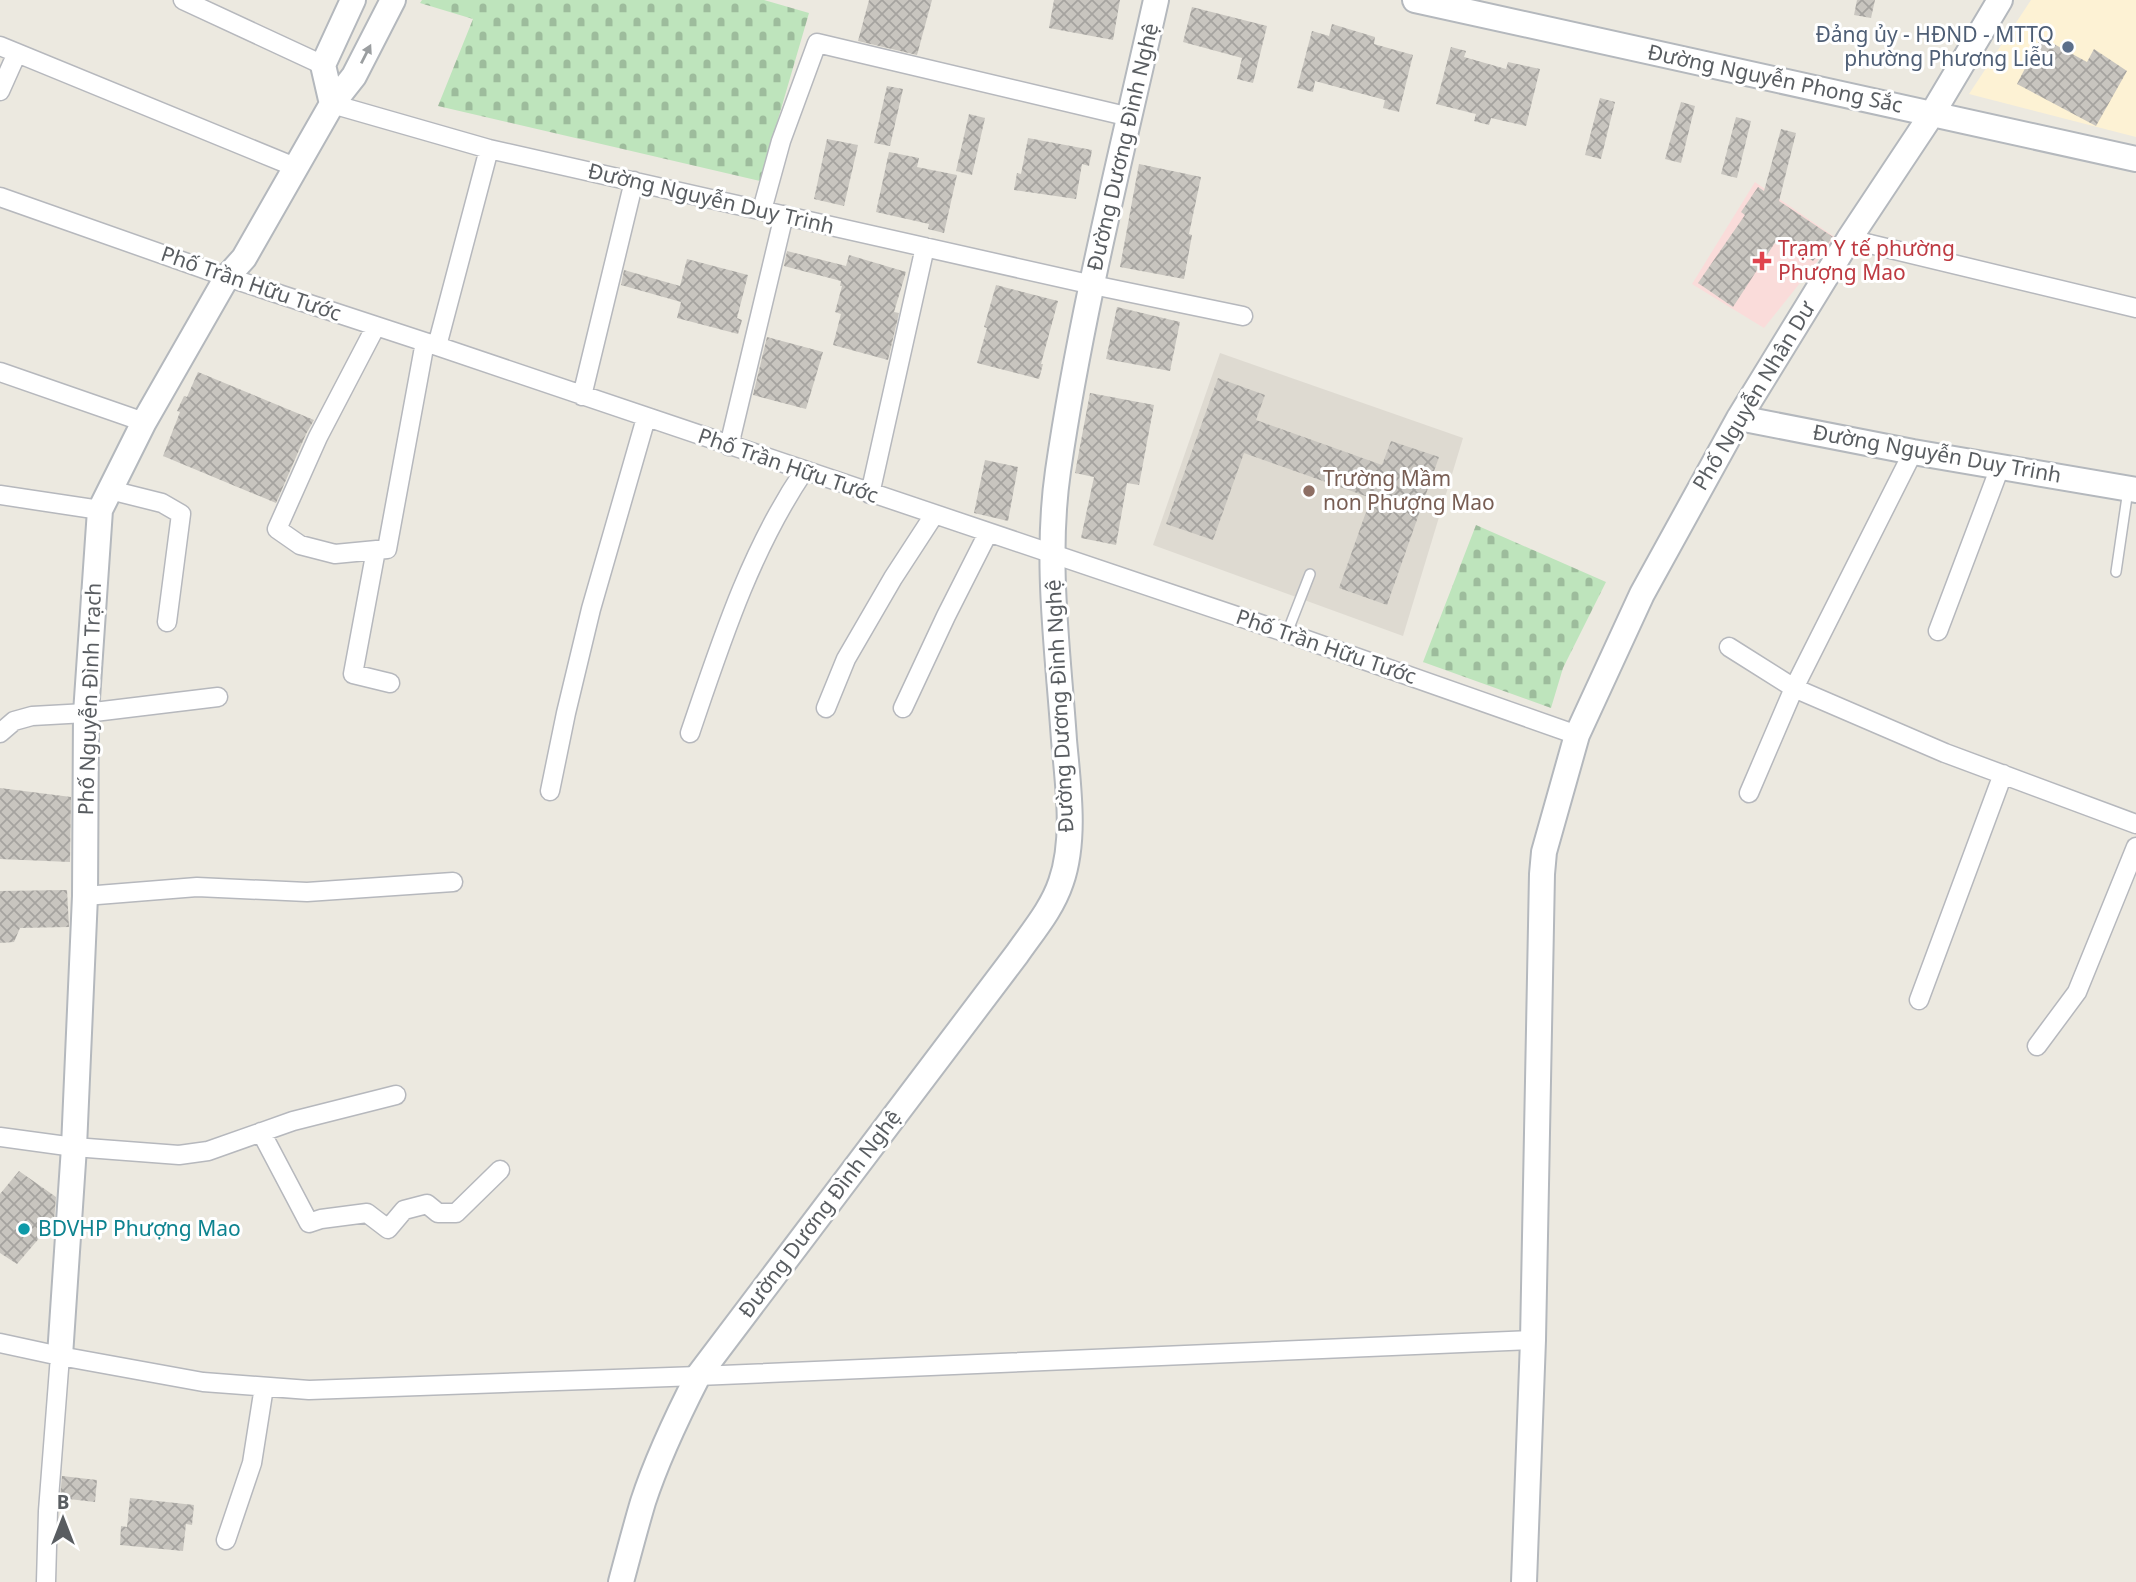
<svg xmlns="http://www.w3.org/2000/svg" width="2136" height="1582" viewBox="0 0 2136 1582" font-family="'Noto Sans',sans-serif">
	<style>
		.commercial { fill: #fdf2d4 }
		.education { fill: #dedad1 }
		.medical { fill: #fadcda }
		.cemetery { fill: url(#cemetery-stones) }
		.building { fill: url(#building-cross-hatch) }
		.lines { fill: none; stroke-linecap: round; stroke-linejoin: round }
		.lane-casing { stroke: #b6b8bd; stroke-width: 12 }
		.street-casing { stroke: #b6b8bd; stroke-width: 21 }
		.secondary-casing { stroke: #b4b8bd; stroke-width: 28 }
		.lane { stroke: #fff; stroke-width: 9 }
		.street { stroke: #fff; stroke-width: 18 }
		.secondary { stroke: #fff; stroke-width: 24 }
		.oneway { fill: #9b9ea0 }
		.service-dot { fill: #5c6f8a; stroke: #fff; stroke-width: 2.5 }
		.health-dot { fill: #e0444e; stroke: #fff; stroke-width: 2.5 }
		.education-dot { fill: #8d6e63; stroke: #fff; stroke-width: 2.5 }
		.culture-dot { fill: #0f9aa8; stroke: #fff; stroke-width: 2.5 }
		.labels { text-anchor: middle; stroke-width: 6; stroke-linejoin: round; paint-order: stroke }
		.service-label { font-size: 21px; fill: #4e5e75; stroke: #fff; text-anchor: end }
		.street-label { font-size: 21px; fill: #595d61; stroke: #fff }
		.health-label { font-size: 21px; fill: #be3a42; stroke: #fff; text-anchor: start }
		.education-label { font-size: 21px; fill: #785e54; stroke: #fff; text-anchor: start }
		.culture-label { font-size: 21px; fill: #0d838f; stroke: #fff; text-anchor: start }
	</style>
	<defs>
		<pattern id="cemetery-stones" width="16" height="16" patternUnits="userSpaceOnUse" patternTransform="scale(1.75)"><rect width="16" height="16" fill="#bee4bc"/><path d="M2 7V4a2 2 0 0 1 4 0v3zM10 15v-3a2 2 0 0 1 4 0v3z" fill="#9dbc9c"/></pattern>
		<pattern id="building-cross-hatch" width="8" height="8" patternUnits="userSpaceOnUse" patternTransform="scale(1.75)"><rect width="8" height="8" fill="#c8c5bf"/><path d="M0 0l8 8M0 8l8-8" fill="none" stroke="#a5a39f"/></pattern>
	</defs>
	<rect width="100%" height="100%" fill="#ece9e0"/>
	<path class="commercial" d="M2031,0H2136V137L1969,94Z"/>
	<path class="education" d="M1220,353L1463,438L1403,636L1153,545Z"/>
	<path class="medical" d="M1755,182L1836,238L1764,328L1692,284Z"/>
	<path class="cemetery" d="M422,0H764L809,13L760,181L438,106L473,19L420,3Z
		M1476,525L1606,582L1563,668L1551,708L1423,662Z"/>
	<path class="building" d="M869,0H932L917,55L858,41Z
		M1054,0H1120L1113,40L1049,28Z
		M1857,0H1875L1871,18L1854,15Z
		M1192,7L1267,26L1253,83L1237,79L1242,58L1183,42Z
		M1332,24L1375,37L1374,44L1413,55L1399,112L1383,108L1385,100L1315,81L1313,92L1297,88L1312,31L1329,36Z
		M2041,37L2087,62L2094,49L2127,71L2096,126L2017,84Z
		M1451,47L1466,51L1464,57L1506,69L1508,62L1540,69L1526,126L1491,118L1489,125L1474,121L1476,114L1436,104Z
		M887,86L903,89L890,146L874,143Z
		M1600,98L1615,102L1601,159L1585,155Z
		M1681,102L1695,106L1681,163L1665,159Z
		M969,114L985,118L972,175L956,171Z
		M1736,117L1751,121L1737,178L1721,174Z
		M1781,129L1796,133L1779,201L1833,237L1813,261L1778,238L1733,307L1698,283L1745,215L1741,212L1758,187L1764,191Z
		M1028,138L1092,150L1089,166L1082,164L1076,199L1014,190L1017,173L1021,174Z
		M827,139L858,145L844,206L814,199Z
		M889,152L919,158L917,167L957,175L944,233L928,229L929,224L876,212Z
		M1139,164L1201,177L1189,234L1192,235L1184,279L1120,267Z
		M787,251L846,266L849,255L906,272L894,312L899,313L888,360L833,345L841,314L835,312L842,286H840L841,281L784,266Z
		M687,259L748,275L737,318L742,320L738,334L677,318L681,302L621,285L624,270L680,286Z
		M996,285L1058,301L1041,364H1043L1039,379L977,363L987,328L984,327Z
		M1117,307L1180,322L1170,371L1106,359Z
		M767,337L823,352L806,409L753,395Z
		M198,372L314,420L306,434L276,503L163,456L180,412L177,411L184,396L187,397Z
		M1218,378L1265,395L1256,420L1382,465L1391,441L1439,457L1387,605L1339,588L1371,498L1244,453L1213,540L1166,524Z
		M1090,393L1154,405L1139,485L1127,483L1116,545L1081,538L1094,477L1075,473Z
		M985,460L1018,467L1008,521L974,513Z
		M0,788L71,797L70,862L0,859Z
		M67,890L69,927L20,928L14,942L0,943V891Z
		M19,1171L56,1197L54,1221L17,1264L0,1253V1194Z
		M62,1476L97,1480L95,1502L60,1498Z
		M130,1498L194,1505L192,1525L186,1524L183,1551L120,1545L121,1526L127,1527Z"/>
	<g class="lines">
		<g class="lane-casing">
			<path id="lane" d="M2116,572L2128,490
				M1287,633L1310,574"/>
		</g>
		<g class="street-casing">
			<path id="street" d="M183,0L323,65
				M0,46L295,167
				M0,91L17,53
				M332,104L489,149L1093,285L1243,316
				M0,197L227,277L437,346L1287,633L1577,735
				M762,210L781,141L817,43L1130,117
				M1849,239L2136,308
				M376,326L318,437L277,529L300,545L335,554L387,549L425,342
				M437,346L489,149
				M0,372L144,422
				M582,396L634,181
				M729,446L784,215
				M110,490L162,503L181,514L167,622
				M870,494L925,247
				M0,495L100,510
				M376,550L353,674L390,683
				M1938,631L2000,467
				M1729,647L1794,688L1945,753L2136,824
				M826,708L846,659L893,578L934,515
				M903,708L946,616L988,533
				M0,733L14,721L32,716L86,713L218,697
				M690,733C721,642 750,551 804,471
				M550,791L566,713L591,609L646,418
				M1749,793L1794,688L1913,452
				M85,896L197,887L307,892L453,882
				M1919,1000L2003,774
				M2037,1046L2077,992L2136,847
				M261,1132L309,1223L321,1219L367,1213L388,1229L404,1210L427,1204L438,1213H456L500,1170
				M0,1137L74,1147L179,1155L208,1151L293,1121L396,1095
				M0,1343L60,1356L203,1382L309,1390L698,1376L1533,1340
				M226,1540L252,1463L264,1387
				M46,1582L48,1511L60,1356"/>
		</g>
		<g class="secondary-casing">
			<path id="secondary" d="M1415,0L2136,159
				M332,104L323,65L353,0
				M1739,418L1913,452L2136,490
				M60,1356L74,1147L85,896L86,713L100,510L144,422L227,277L244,258L332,104L354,76L393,0
				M621,1582C628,1556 635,1529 643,1502C657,1459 677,1417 698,1376L1017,954C1033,931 1052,909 1061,882C1076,839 1068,785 1064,740C1058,651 1045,561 1058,471C1081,313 1121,156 1156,0
				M1524,1582L1533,1340L1542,874L1544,852L1577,735L1642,594L1739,418L1849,239L1932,114L2000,0"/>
		</g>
		<use href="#lane" class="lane"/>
		<use href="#street" class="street"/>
		<use href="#secondary" class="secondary"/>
	</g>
	<defs><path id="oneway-solid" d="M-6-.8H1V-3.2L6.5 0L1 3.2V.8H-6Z" transform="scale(1.75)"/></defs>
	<use class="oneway" href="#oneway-solid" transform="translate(366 54) rotate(-63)"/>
	<circle class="service-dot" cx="2068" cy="47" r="7"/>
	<path class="health-dot" d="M1758.5 250.5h7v7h7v7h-7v7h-7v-7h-7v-7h7z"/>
	<circle class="education-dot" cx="1309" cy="491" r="7"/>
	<circle class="culture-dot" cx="24" cy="1229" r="7"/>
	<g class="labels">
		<g class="service-label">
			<text x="2054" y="42">Đảng ủy - HĐND - MTTQ<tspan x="2054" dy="24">phường Phương Liễu</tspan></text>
		</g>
		<g class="street-label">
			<text transform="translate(1775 79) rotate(12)" y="7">Đường Nguyễn Phong Sắc</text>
			<text transform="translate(1123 147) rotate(-77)" y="7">Đường Dương Đình Nghệ</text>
			<text transform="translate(711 199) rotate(13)" y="7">Đường Nguyễn Duy Trinh</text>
			<text transform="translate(251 284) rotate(19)" y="7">Phố Trần Hữu Tước</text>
			<text transform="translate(1754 396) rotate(-59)" y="7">Phố Nguyễn Nhân Dư</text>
			<text transform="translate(1937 454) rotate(10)" y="7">Đường Nguyễn Duy Trinh</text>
			<text transform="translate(788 466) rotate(19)" y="7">Phố Trần Hữu Tước</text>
			<text transform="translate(1326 647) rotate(19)" y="7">Phố Trần Hữu Tước</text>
			<text transform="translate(90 699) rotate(-88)" y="7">Phố Nguyễn Đình Trạch</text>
			<text transform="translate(1060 706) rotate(-93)" y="7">Đường Dương Đình Nghệ</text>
			<text transform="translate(820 1214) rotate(-53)" y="7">Đường Dương Đình Nghệ</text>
		</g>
		<g class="health-label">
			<text x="1778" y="256">Trạm Y tế phường<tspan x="1778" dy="24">Phượng Mao</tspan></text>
		</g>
		<g class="education-label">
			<text x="1323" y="486">Trường Mầm<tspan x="1323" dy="24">non Phượng Mao</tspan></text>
		</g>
		<g class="culture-label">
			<text x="38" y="1236">BDVHP Phượng Mao</text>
		</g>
	</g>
	<g transform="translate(63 1519)" stroke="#ffffff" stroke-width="5" paint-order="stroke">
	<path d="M0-5L12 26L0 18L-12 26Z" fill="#595d61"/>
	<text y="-10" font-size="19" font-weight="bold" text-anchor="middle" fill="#595d61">B</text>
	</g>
</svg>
